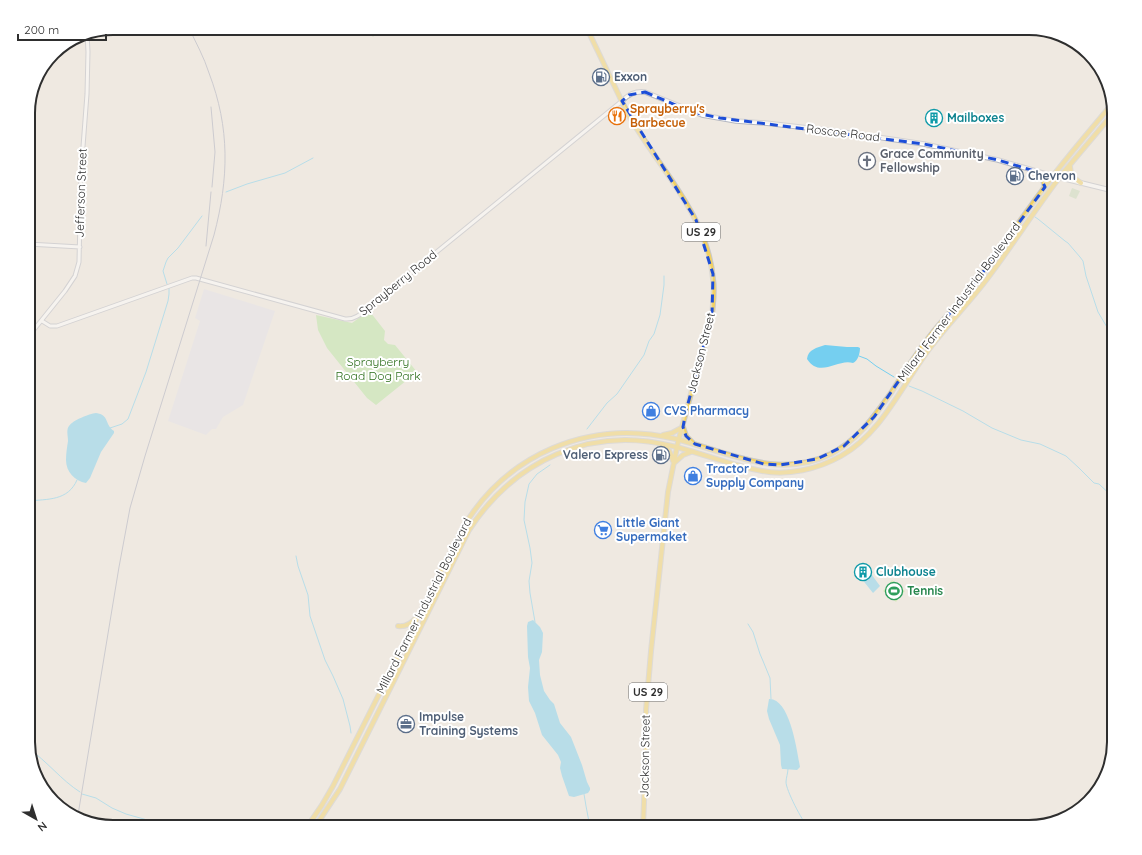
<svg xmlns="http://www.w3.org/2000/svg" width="1142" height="855" viewBox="0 0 1142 855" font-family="Quicksand,sans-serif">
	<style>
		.industrial { fill: #e3e1e8 }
		.green { fill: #b6e59e }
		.cemetery { fill: #c8d9b8 }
		.pitch { fill: #c9ec9a }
		.water { fill: #75cff0 }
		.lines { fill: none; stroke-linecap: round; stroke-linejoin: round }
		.stream { stroke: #75cff0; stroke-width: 1 }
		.tertiary-casing { stroke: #b4b7c1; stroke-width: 5 }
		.secondary-casing { stroke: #b4b7c1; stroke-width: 5.5 }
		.primary-casing { stroke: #c9c9c9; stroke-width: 6 }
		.tertiary { stroke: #fff; stroke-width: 3 }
		.secondary { stroke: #fff; stroke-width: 3.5 }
		.primary { stroke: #f2d163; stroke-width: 4 }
		.rail { stroke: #a3a6b8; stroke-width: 1 }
		.marked { fill: none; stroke: #1d4ed8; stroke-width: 3; stroke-dasharray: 8 5; stroke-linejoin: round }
		.labels { text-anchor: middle; stroke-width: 4; stroke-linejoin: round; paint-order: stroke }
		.shield { fill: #fff; stroke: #6d6d6d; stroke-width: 1 }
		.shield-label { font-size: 11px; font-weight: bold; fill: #2e2e2e }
		.service-label { font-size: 12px; font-weight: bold; fill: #4e5e75; stroke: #fff; text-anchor: start }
		.food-label { font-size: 12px; font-weight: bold; fill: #c56008; stroke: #fff; text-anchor: start }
		.culture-label { font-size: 12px; font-weight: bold; fill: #0d838f; stroke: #fff; text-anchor: start }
		.street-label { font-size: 12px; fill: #2e2e2e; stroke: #fff }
		.worship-label { font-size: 12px; font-weight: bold; fill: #5b616d; stroke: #fff; text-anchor: start }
		.park-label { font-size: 12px; fill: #2c6e1b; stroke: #fff }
		.shop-label { font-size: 12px; font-weight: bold; fill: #366cbe; stroke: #fff; text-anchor: start }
		.leisure-label { font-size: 12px; font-weight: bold; fill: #27864d; stroke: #fff; text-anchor: start }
		.rim { fill: none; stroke: #2e2e2e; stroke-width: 2 }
	</style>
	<rect width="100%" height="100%" fill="#efe9e1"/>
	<path class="industrial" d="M204,289L275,311L243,405L223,417L216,429H212L206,435L168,421L200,321L195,318Z"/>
	<path class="green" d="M367,312L371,313L385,331L384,340L388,344L395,345L417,372L376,405L367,398L327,348L318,330L316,315L352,323Z"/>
	<path class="cemetery" d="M363,28H384L373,37Z
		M1072,188L1080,191L1076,199L1069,196Z"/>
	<path class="pitch" d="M892,580L905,591L896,602L883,591Z"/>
	<path class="water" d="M825,345L847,347H858L860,348C860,353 858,361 853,363C838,358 820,379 807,359C808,349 817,348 825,345Z
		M96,413C110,415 104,424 114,431V433L101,452L90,478L86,483C75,481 66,472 66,460C66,454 67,447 68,441C68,436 66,430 69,426C73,420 89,414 96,413Z
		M869,571L880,586L873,593L861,578Z
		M533,620L540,627L543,633L542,652L539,660L540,675L544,691L550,700L554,704L560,723L571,737L582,765L587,782L590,788V790L588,793L574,797L569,796L562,776L560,768L561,762L558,755L542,735L535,713L529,701L528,687L530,668L528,657L527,626L528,622Z
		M769,699C790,698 797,751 800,767L797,770L784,769H782L781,765L780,745L769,719L767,711Z"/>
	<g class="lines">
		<path class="stream" d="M226,192L247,184L285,173L313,158
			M1035,217L1038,219L1065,241L1068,243L1080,257L1083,261L1086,276L1098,312L1114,339
			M167,284L163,271L166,262L168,258L178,248L202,216
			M859,356L867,359L876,366L894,377
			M909,386L922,391L963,411L992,428L1021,440L1040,444L1066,456L1079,468L1094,483L1099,484L1114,498
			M110,428L122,424L128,419L146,372L168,301L169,294V288
			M587,429L607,403L617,394L644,355L649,341L654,334L660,315L664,285V276
			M28,501C48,499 68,501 77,480
			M296,556L298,566L308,595L310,616L325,660L333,676L343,699L350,726L351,733
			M535,622L530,593L529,581L532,563L530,548L524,520L525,502L529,484L537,474L550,465
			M748,624L753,632L760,654L763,661L770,678L771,699
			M29,749C47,761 61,780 80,792
			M788,769C788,773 786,778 786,782C786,790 802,821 808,827
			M82,794L96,798L112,808L126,814L172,827
			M584,794L586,806L590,827"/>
		<g class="tertiary-casing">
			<path id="tertiary" d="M28,244L80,247
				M42,321L50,326H57L192,278H196L345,319C355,320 362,313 369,307L622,101
				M28,337L65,291L75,276L79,262L81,173L87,94L88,52L87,33"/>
		</g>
		<g class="secondary-casing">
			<path id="secondary" d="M622,101C629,94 635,91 645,92L702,115L736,121L765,123L843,132L924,144L998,160L1053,176L1114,191"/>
		</g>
		<g class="primary-casing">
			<path id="primary" d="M587,28C594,44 602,59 609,75C617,90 623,106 632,121C662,171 708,218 713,279C715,291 713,303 712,315L678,442L668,492L651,651L646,710V752L643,827
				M1070,166C1070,175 1074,178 1081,183
				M1038,172L1042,176L1045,187
				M663,435L672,433L683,427L686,436L693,443
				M662,444C669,449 671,453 673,461
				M674,463L683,455L691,452
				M398,626C406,627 411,624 416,618
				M307,827L322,805L333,786L461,531C505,454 589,418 676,439C728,452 777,480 831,454C859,439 873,418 891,393C903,374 916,354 930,336C944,318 961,301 975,283C999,252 1020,220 1044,188C1065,159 1089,132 1112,104
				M315,827L340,789L469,530C514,461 590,425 672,446C702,453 732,466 762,471C788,476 818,469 841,456C882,433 902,385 930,348C948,324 969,303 987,279C1012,246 1034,211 1059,178C1077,156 1096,134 1114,112"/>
		</g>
		<use href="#tertiary" class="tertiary"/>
		<use href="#secondary" class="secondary"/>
		<use href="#primary" class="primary"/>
		<path class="rail" d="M211,107L215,152L212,187
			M206,246L211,192
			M78,815L119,567L130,508L145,456L214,235C229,178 230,128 209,73C204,57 196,43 189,28"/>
	</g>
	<path d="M0 0H1142V855H0ZM645,92L692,112L720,118L924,144L998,160L1038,172L1045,187L975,283L924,344L874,417L844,446L817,459L780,465L764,464L695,444L686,436L683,427L686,411L712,315L713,274L696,220L622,101L629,95Z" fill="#efe9e1" fill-opacity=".55" fill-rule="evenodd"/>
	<path class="marked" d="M645,92L692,112L720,118L924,144L998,160L1038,172L1045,187L975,283L924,344L874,417L844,446L817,459L780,465L764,464L695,444L686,436L683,427L686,411L712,315L713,274L696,220L622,101L629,95Z"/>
	<defs>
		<g id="fuel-ring" transform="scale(0.9)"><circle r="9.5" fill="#fff" stroke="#5c6f8a" stroke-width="1.5"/><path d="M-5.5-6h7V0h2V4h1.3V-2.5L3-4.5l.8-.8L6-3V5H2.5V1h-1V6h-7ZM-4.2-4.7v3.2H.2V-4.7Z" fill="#5c6f8a"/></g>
		<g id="restaurant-ring" transform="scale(0.9)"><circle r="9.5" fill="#fff" stroke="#e8710a" stroke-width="1.5"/><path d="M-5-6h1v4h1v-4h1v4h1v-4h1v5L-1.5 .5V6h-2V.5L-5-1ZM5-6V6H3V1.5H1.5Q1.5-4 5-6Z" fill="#e8710a"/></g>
		<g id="building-ring" transform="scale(0.9)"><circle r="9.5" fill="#fff" stroke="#0f9aa8" stroke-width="1.5"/><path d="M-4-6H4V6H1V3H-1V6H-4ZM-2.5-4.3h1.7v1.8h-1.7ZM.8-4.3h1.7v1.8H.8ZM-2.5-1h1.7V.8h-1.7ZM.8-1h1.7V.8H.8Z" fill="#0f9aa8"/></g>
		<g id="church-ring" transform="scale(0.9)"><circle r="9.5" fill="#fff" stroke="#6b7280" stroke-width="1.5"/><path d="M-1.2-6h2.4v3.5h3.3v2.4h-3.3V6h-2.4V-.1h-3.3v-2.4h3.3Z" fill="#6b7280"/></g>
		<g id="shop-ring" transform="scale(0.9)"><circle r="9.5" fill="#fff" stroke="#3f7fe0" stroke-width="1.5"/><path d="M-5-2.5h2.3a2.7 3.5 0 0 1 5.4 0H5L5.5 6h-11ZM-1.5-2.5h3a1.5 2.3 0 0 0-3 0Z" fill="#3f7fe0"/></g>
		<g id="supermarket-ring" transform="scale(0.9)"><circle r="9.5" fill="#fff" stroke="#3f7fe0" stroke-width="1.5"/><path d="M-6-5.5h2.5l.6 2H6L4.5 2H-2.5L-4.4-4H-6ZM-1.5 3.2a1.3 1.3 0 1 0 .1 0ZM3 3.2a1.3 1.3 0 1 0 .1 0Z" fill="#3f7fe0"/></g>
		<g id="stadium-ring" transform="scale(0.9)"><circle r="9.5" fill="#fff" stroke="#2e9e5b" stroke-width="1.5"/><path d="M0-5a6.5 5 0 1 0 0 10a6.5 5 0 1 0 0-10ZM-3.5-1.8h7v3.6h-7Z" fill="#2e9e5b"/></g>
		<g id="office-ring" transform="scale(0.9)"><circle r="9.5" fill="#fff" stroke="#5c6f8a" stroke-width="1.5"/><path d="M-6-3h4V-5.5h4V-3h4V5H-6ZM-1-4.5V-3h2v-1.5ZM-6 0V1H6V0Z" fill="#5c6f8a"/></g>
	</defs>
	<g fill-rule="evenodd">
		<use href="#fuel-ring" x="601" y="77"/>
		<use href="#restaurant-ring" x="617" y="116"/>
		<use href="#building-ring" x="934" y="118"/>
		<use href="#church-ring" x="867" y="161"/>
		<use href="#fuel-ring" x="1015" y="176"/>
		<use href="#shop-ring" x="651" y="411"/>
		<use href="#fuel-ring" x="661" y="455"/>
		<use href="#shop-ring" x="693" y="476"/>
		<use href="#supermarket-ring" x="603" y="530"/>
		<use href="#building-ring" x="863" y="572"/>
		<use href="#stadium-ring" x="894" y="591"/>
		<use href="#office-ring" x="406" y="724"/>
	</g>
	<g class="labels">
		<g class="shield">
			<rect x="682" y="223" width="38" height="18" rx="3"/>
			<rect x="629" y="683" width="38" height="18" rx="3"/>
		</g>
		<g class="shield-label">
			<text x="701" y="236">US 29</text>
			<text x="648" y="696">US 29</text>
		</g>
		<g class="service-label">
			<text x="614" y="81">Exxon</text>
			<text x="1028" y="180">Chevron</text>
			<text x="648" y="459" text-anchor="end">Valero Express</text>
			<text x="419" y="721">Impulse<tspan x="419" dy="14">Training Systems</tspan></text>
		</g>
		<g class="food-label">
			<text x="630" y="113">Sprayberry's<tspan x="630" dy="14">Barbecue</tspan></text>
		</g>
		<g class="culture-label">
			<text x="947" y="122">Mailboxes</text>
			<text x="876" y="576">Clubhouse</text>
		</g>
		<g class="street-label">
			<text transform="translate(843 133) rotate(7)" y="4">Roscoe Road</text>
			<text transform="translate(81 193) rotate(-88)" y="4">Jefferson Street</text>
			<text transform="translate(398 283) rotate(-39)" y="4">Sprayberry Road</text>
			<text transform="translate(959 302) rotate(-53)" y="4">Millard Farmer Industrial Boulevard</text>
			<text transform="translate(701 353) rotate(-76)" y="4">Jackson Street</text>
			<text transform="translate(424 606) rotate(-63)" y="4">Millard Farmer Industrial Boulevard</text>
			<text transform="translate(645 756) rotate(-89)" y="4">Jackson Street</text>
		</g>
		<g class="worship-label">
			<text x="880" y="158">Grace Community<tspan x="880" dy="14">Fellowship</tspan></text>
		</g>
		<g class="park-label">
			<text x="378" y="366">Sprayberry<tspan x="378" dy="14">Road Dog Park</tspan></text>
		</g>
		<g class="shop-label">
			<text x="664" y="415">CVS Pharmacy</text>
			<text x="706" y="473">Tractor<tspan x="706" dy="14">Supply Company</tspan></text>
			<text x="616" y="527">Little Giant<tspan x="616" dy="14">Supermaket</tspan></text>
		</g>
		<g class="leisure-label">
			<text x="907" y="595">Tennis</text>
		</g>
	</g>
	<path d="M0 0H1142V855H0ZM113 35H1029A78 78 0 0 1 1107 113V742A78 78 0 0 1 1029 820H113A78 78 0 0 1 35 742V113A78 78 0 0 1 113 35Z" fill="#fff" fill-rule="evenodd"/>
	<path class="rim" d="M113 35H1029A78 78 0 0 1 1107 113V742A78 78 0 0 1 1029 820H113A78 78 0 0 1 35 742V113A78 78 0 0 1 113 35Z"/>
	<g transform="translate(36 819) rotate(141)" stroke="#ffffff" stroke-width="3" paint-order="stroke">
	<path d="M0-3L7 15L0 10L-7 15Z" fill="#2e2e2e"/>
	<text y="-6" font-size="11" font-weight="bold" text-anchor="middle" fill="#2e2e2e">N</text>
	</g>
	<path d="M18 34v6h88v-6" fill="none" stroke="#2e2e2e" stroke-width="2"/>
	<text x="24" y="34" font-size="12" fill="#2e2e2e" stroke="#ffffff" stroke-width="3" paint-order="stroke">200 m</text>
</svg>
